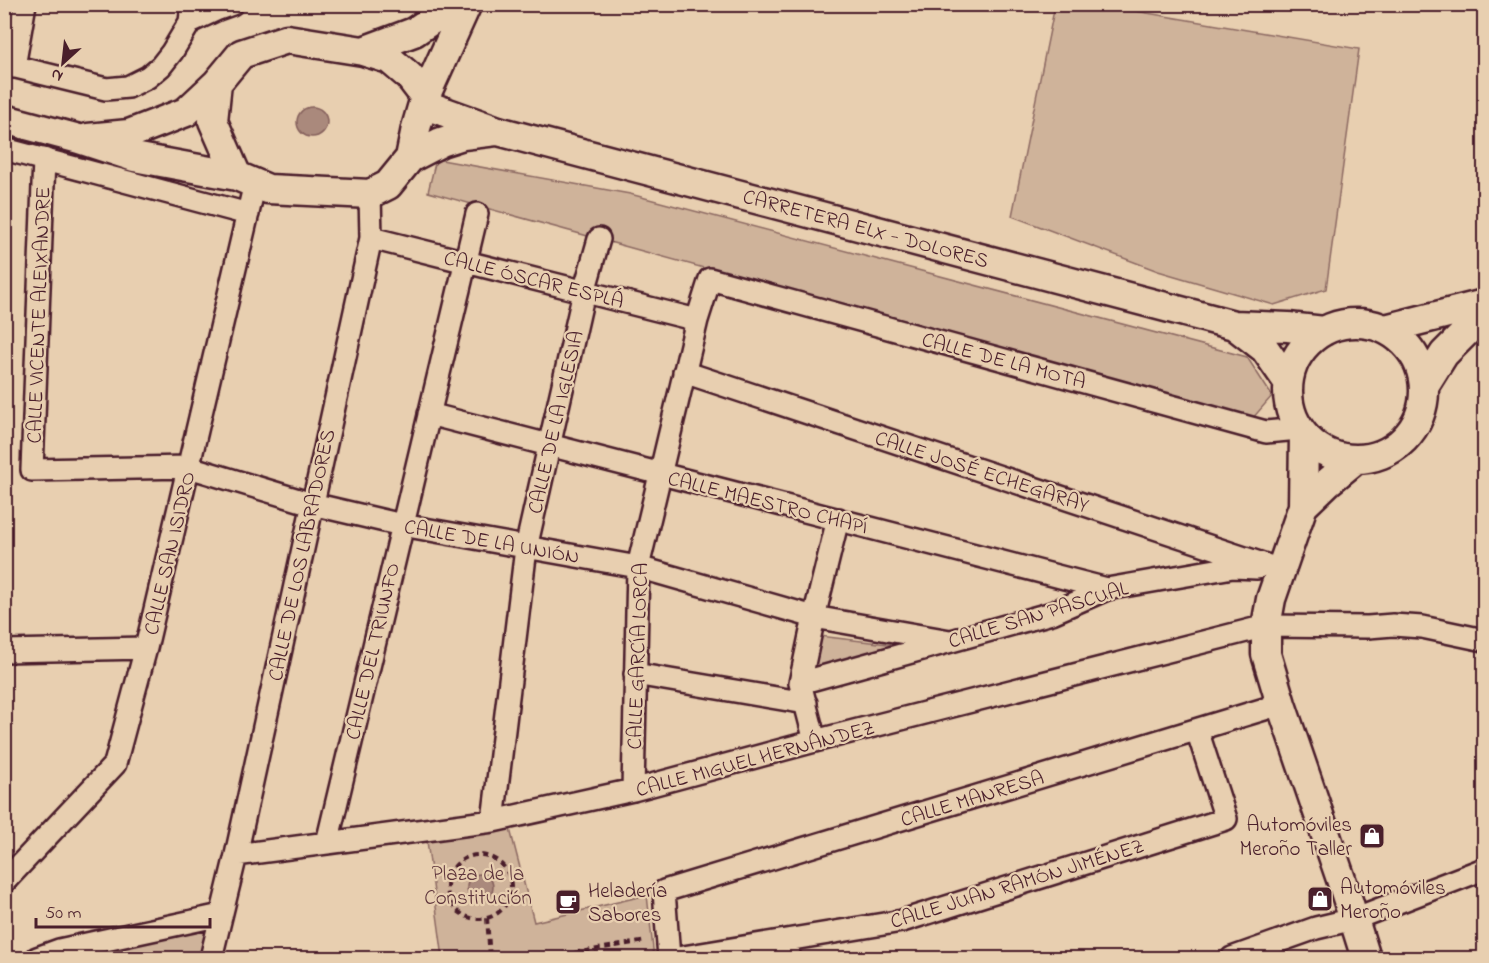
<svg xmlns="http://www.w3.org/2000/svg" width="1489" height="963" viewBox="0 0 1489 963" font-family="'Indie Flower',sans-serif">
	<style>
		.green { fill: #cfb39a; stroke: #8c6962; stroke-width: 1.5 }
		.water { fill: #aa897b; stroke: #845f5b; stroke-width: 1.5 }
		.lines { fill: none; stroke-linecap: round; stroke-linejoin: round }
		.street-casing { stroke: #4a1f2b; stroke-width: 26 }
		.secondary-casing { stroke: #4a1f2b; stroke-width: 33 }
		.path { stroke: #4a1f2b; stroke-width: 4; stroke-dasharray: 6 4.5; stroke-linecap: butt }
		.street { stroke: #e8cfb0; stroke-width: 21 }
		.secondary { stroke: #e8cfb0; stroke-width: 28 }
		.labels { text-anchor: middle; stroke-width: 4.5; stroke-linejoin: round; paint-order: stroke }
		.street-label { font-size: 21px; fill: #4a1f2b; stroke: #e8cfb0 }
		.poi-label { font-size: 21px; fill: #4a1f2b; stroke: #e8cfb0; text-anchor: start }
		.park-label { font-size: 21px; fill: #5e353c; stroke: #e8cfb0 }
	</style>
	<rect width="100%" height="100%" fill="#e8cfb0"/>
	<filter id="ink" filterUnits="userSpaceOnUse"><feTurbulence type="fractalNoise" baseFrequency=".0167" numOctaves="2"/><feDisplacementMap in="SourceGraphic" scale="12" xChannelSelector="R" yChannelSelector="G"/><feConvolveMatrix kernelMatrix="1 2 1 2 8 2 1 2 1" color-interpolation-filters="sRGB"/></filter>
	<g filter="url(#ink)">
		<path class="green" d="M1055,5H1100L1359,49L1326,289L1274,305L1158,271L1012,216Z
			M436,159L630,194L1247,357L1272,396L1252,419L428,192Z
			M819,636L913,647L811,671Z
			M510,829L534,922L647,895L654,958H443L427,841Z
			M212,922L204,958H96L103,949Z"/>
		<path class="water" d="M297 122a15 15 0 1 1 30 0a15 15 0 1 1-30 0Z
			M467 887a13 13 0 1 1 26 0a13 13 0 1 1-26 0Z"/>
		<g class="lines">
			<g class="street-casing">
				<path id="street" d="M190,22L218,9L232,4
					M4,64L106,89L128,87L148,77L161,66L172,52L190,22L192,4
					M14,67L25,4
					M4,149L248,214
					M44,159L32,470L189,467L312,504L402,525L638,567L814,617L950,641
					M371,238L697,320
					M684,372L1281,570
					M429,414L1107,589
					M4,651L146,648
					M635,674L806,703
					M800,683L1052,613L1107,589L1233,567L1257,568
					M815,741L800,683L814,617L838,519
					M633,790L638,567L697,320L710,279L1266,432L1299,429
					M493,821L526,548L584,292L599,239
					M327,843L477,214
					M236,855L493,821L633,790L815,741L1266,626L1368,627L1393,625L1422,627L1484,640
					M4,882L115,764L146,648L255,183
					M788,940L789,958
					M37,958L59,950L221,915
					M211,958L236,855L371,238L370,194
					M669,958L664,891L1281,704
					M677,958L902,921L1226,819L1197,730
					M1232,958L1316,928L1354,919L1484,869"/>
			</g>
			<g class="secondary-casing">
				<path id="secondary" d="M287,39L363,51L389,59L409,76L425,97L416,128L410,158L388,185L370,194L268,189L237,176L213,121L217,83L241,54Z
					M363,51L414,32L455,4
					M425,97L467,4
					M423,104L498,131L1234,325L1288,327L1324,331
					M4,119L79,139L134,157L237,176
					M88,138L129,134L186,112L217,83
					M410,158L441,142L463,135L496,131
					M1288 391a68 68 0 1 1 136 0a68 68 0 1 1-136 0Z
					M1234,325L1265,349L1288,382
					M1385,329L1484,304
					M1424,386L1444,354L1469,329L1484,319
					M1304,435L1303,506L1271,599L1266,626V654L1281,704L1345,891L1366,958
					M1303,506L1328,482L1356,459"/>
			</g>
			<path class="path" d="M447 887a32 32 0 1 1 64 0a32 32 0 1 1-64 0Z
				M487,918L490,958
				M543,958L646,941"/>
			<use href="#street" class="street"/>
			<use href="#secondary" class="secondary"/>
		</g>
	</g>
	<defs>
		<g id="shop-square" transform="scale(1.35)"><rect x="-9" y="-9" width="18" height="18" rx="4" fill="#4a1f2b" stroke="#e8cfb0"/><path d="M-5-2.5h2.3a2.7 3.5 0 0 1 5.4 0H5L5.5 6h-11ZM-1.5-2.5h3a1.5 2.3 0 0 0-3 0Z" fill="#fff"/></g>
		<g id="cafe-square" transform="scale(1.35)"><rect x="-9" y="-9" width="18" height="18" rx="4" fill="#4a1f2b" stroke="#e8cfb0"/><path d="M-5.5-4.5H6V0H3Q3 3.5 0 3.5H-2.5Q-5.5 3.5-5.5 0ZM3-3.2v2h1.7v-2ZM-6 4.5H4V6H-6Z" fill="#fff"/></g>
	</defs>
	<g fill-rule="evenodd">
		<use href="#shop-square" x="1372" y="836"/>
		<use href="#shop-square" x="1320" y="899"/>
		<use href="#cafe-square" x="568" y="902"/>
	</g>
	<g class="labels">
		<g class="street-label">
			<text transform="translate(866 228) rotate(15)" y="7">CARRETERA ELX - DOLORES</text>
			<text transform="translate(534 279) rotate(14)" y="7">CALLE ÓSCAR ESPLÁ</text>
			<text transform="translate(38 315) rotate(-88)" y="7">CALLE VICENTE ALEIXANDRE</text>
			<text transform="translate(1004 360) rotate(15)" y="7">CALLE DE LA MOTA</text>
			<text transform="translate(555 422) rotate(-77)" y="7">CALLE DE LA IGLESIA</text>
			<text transform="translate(982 471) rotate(18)" y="7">CALLE JOSÉ ECHEGARAY</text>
			<text transform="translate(768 502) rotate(14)" y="7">CALLE MAESTRO CHAPÍ</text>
			<text transform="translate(492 541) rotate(10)" y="7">CALLE DE LA UNIÓN</text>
			<text transform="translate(169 553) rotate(-77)" y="7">CALLE SAN ISIDRO</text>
			<text transform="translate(301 555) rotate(-78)" y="7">CALLE DE LOS LABRADORES</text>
			<text transform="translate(1038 614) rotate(-17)" y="7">CALLE SAN PASCUAL</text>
			<text transform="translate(372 651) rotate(-77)" y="7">CALLE DEL TRIUNFO</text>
			<text transform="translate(637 656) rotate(-88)" y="7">CALLE GARCÍA LORCA</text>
			<text transform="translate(755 758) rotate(-15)" y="7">CALLE MIGUEL HERNÁNDEZ</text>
			<text transform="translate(972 798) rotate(-17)" y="7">CALLE MANRESA</text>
			<text transform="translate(1017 883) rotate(-17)" y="7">CALLE JUAN RAMÓN JIMÉNEZ</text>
		</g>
		<g class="poi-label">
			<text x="1352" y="831" text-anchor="end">Automóviles<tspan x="1352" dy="24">Meroño Taller</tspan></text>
			<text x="1340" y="894">Automóviles<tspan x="1340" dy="24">Meroño</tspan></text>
			<text x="588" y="897">Heladería<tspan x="588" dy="24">Sabores</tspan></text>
		</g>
		<g class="park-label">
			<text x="478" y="880">Plaza de la<tspan x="478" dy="24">Constitución</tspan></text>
		</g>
	</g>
	<rect width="1489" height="963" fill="none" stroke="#e8cfb0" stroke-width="24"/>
	<rect x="12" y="12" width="1465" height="939" fill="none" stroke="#4a1f2b" stroke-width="2" filter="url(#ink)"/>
	<g transform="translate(63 63) rotate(207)" stroke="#e8cfb0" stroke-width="4.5" paint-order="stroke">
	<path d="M0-4.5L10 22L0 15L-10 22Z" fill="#4a1f2b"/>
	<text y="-9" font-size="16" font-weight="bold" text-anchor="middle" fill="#4a1f2b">N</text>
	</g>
	<path d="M36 918v9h174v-9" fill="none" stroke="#4a1f2b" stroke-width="3"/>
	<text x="45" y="918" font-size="18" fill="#4a1f2b" stroke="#e8cfb0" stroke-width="4.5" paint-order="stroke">50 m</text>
</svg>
